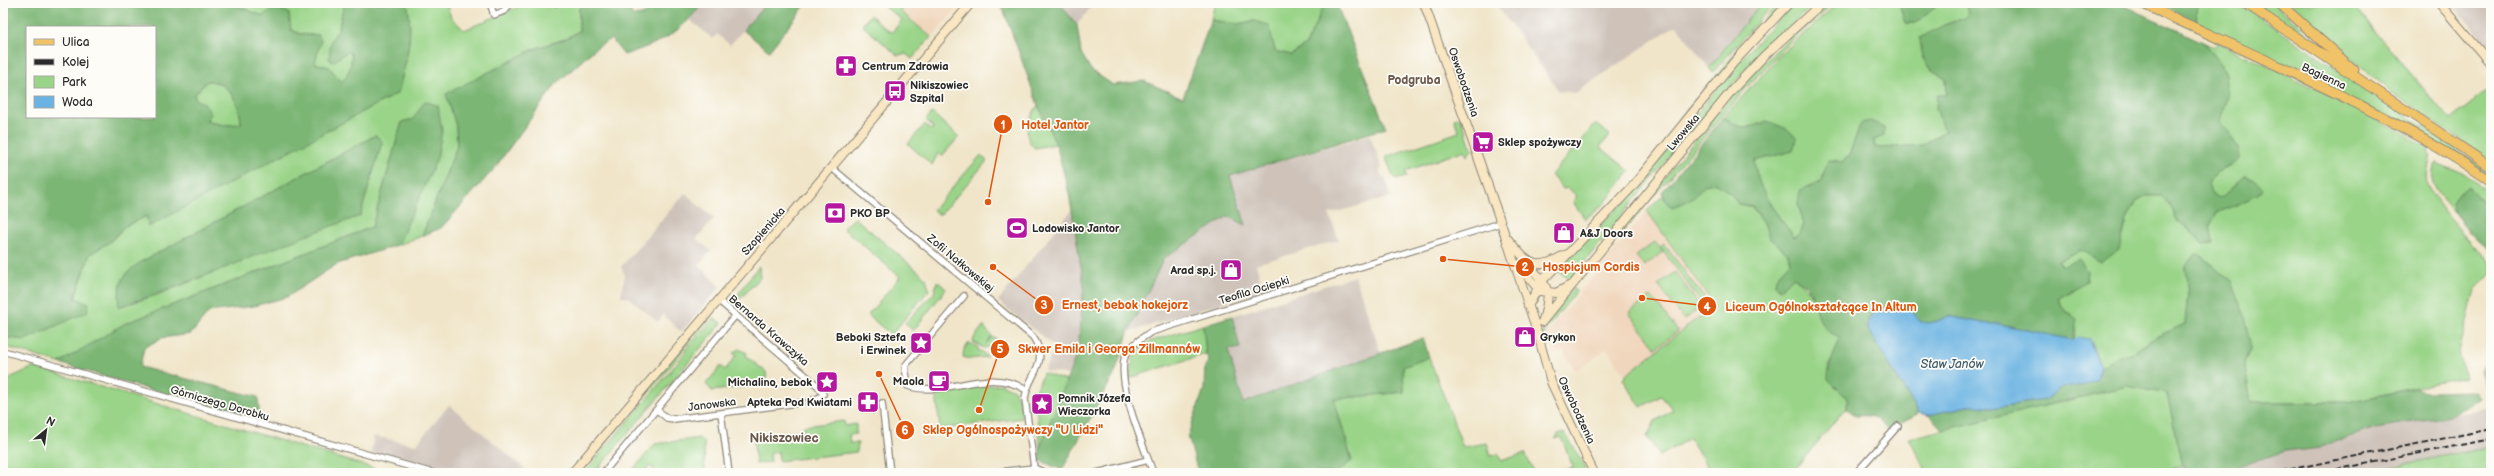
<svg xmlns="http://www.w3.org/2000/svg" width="2494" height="476" viewBox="0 0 2494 476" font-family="'Balsamiq Sans',sans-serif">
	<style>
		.built { fill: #f0d6bc }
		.industrial { fill: #cec2b9 }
		.green { fill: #9ad488; stroke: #62805a; fill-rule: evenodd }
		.forest { fill: #7bb674; stroke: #537050; fill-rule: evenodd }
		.water { fill: #6ab3e2; stroke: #4a6f86 }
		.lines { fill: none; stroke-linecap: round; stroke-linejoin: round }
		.street-casing { stroke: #8e887a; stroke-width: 8 }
		.secondary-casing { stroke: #8e887a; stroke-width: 10 }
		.primary-casing { stroke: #8e887a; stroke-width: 11 }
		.street { stroke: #fff; stroke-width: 5.5 }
		.secondary { stroke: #f9e7c3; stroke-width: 8 }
		.primary { stroke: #f0c369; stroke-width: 9 }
		.rail { stroke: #2b2b2b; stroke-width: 2; stroke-dasharray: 6 3; stroke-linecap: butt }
		.labels { text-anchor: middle; stroke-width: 3.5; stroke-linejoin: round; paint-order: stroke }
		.poi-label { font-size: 11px; font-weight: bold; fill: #2b2b2b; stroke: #fdfcf7; text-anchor: start }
		.street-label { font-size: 11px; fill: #2b2b2b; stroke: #fdfcf7 }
		.neighbourhood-label { font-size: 12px; font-weight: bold; fill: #6a584d; stroke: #fdfcf7 }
		.water-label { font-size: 12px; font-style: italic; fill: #415b6b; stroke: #fdfcf7 }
		.quarter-label { font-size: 13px; font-weight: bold; fill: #6a584d; stroke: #fdfcf7 }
		.leader { fill: none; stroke: #df570e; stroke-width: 1.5 }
		.callout-dot { fill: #df570e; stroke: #fdfcf7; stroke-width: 1.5 }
		.mark-label { font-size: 12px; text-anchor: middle; font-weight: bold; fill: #fff }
		.callout-label { font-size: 12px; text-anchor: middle; font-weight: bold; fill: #df570e; stroke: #fdfcf7; stroke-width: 3.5; stroke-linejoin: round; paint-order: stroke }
	</style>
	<rect width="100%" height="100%" fill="#fdfcf7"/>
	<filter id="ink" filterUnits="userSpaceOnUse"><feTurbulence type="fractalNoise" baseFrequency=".025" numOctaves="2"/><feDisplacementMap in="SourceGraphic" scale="8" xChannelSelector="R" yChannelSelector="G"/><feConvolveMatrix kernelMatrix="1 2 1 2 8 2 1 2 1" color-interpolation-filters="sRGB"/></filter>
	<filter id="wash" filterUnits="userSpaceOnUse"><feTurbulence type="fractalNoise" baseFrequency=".012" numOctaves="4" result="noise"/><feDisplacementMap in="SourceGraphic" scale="16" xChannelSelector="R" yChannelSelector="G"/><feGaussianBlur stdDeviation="0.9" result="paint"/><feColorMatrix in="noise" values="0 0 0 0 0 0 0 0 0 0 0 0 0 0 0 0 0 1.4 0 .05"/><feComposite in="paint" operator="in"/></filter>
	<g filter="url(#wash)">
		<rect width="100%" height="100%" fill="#f0e5c9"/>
		<path class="built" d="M890,3H961L932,37Z
			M1647,211L1714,305L1626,375L1607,349L1576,371L1563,351L1552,355L1546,334Z"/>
		<path class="industrial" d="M702,3H767L730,45L717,34L713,39L690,20Z
			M1059,3H1094L1077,25Z
			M1495,3H1761L1709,68L1676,25L1575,93L1559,91Z
			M2451,3H2491V48Z
			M1370,135L1382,169L1379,170L1382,177H1385L1391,197L1329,214L1339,240L1256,264L1263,290L1129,332L1164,258L1228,216L1245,224L1230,176Z
			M685,193L714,219L696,239L711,251L699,265L720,287L681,332L663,315L658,322L629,298L621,296L625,275L621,267Z
			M1071,211L1084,285L1078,351L1069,375L1044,371L1055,347L998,301Z
			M1355,276L1381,354L1243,403L1228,350L1239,348L1232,316Z
			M449,405L530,473H450L371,453L374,436L416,445Z
			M2491,408V448L2369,473H2155L2393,422Z"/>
		<path class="green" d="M230,3H344L339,28L331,41L333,62L347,51L351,53C353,65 348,74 342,83L329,67L314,63L318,35L300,34L263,16Z
			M407,3H446L451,17L464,30L518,7L523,3H546L555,8L559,3H583L579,9V31L565,39L534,49L447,94L456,126L457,146L422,236L398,245L406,225L413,119L402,122L372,227L124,324L59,363L3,346V337L25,340L75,298L90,254L111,241L125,226L147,216L148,226L398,93C406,62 414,35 407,3ZM376,135L382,142L360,216L319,230L157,295L118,307L141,262Z
			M905,3L900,11L931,37L912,59L906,54L897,55L862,25L870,15L890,32L893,31L902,20L881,4Z
			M1215,3H1325L1306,45L1291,55L1275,51L1273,43L1254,21L1237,24L1211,20Z
			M1761,3H1774L1713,72L1709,68Z
			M1778,3H1784L1750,39L1680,123L1677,121Z
			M1794,3H1816C1722,84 1648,185 1570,280L1557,270L1632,192L1744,56Z
			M1826,3H1834L1790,42L1753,80L1616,240L1624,226L1744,81Z
			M1838,3H1899L1905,23H1915L1941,3H1968L1967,17L1944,25L1922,57L1929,68L1946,79L1947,95L1937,109L1945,131L1922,145L1881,148H1875L1874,140L1861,123C1855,136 1853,152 1843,162L1828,160L1821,182L1810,185L1798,204L1804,224L1800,234L1794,237C1780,218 1749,184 1755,159C1757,146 1763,133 1768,121C1748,129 1741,130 1724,117L1780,55Z
			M2198,3H2238L2491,172V176L2212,32V30L2196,22Z
			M2251,3H2274L2336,58Z
			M2284,3H2351L2450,120L2491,88V162C2418,113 2350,61 2284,3Z
			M2203,42L2214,47L2216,42L2357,108L2427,147C2434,158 2423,169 2427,182C2439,213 2470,239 2491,264V273L2475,289L2459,353L2465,377L2348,402H2251L2244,362L2251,348L2232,281L2203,257L2195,254L2185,267L2188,293L2185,324L2154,338L2134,352L2117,356L2101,367L2092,344L2073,340L2076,332L2071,314L2065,311L2058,298L2074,290L2059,260L2081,250L2101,262L2123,236L2127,219L2137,201L2145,196L2161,195L2172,209L2178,222L2213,243L2210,225L2217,213L2258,195L2245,175L2234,187L2219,199L2212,195L2208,184L2214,173L2231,166L2239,147L2220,122L2225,74L2219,61Z
			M207,81C229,81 240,104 241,124L224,125L206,121L194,95Z
			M1038,105L1056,144L1035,148C1020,137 1030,117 1038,105Z
			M932,113L959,137L942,156L938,153L932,165L908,144L925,124L932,130L934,128L926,120Z
			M1461,117L1472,150L1467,156L1465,150L1406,171L1407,177L1398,179L1394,178L1386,158L1388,156L1459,132L1454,119Z
			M1595,124L1610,135L1600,147L1630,171L1604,204L1585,219L1573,202L1577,196L1568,188L1563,189L1551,175Z
			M981,155L987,161L940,215L933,210Z
			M2436,163L2457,171L2491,192V206L2478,197L2452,203L2455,213C2444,201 2422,179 2436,163Z
			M1708,183C1721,183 1733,193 1738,204L1752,207L1788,254L1790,262L1776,277L1775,284L1780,289L1794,277C1813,292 1826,317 1840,337L1836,353L1828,366L1835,387C1845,393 1848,397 1847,409L1843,411L1792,473H1711L1690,438L1660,456L1647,437L1655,421L1673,410L1661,396L1641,407L1623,379L1626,375L1714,305L1647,211L1662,196L1672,207L1685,202Z
			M855,218L926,278L929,290L891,335L868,315L900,277L843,228Z
			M1655,242L1663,252L1644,266L1636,256Z
			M1664,244L1708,303L1704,306L1660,247Z
			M759,266L760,278L733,306L731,304Z
			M1675,272L1701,307L1684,320L1658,285Z
			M937,281L946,289L913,331L905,323L934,293Z
			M1573,288L1576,292L1547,328L1544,336H1542L1544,324Z
			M1651,296L1678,331L1656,348L1629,313Z
			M710,315L712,317L685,347L680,355L580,473H576Z
			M714,319L722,323L594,473H584L682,357L687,348Z
			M1203,325L1206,354L1129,378L1134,356L1148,342Z
			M983,326L992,336L986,344L992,337L1001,341L997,346L984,348L973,342L974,338Z
			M969,343L978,347V351L983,352L987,357L969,359L963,357L964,349Z
			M739,349L747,353L746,356L766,372L767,384L712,391L706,384L721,366L725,370L736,356L733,353Z
			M1429,357L1463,447L1487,443L1491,456L1499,454L1501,461L1525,453L1534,473H1335L1352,461L1334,399L1404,392L1403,367Z
			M34,367L386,472L405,469L419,473H3V381Z
			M1043,373L1067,381L1040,448L1035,394Z
			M1001,384L1014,390L1020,403L1022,418L940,429L936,393Z
			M2128,386L2167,394L2183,466L2155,473H1927L1909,438Z
			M844,421L845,426L856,424V434L849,435L850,443H858L857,452L779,461L778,452L770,453L771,462L756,464L753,436L804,430V426Z
			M1564,432L1584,465L1585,470L1581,473H1563L1562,471L1573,467L1561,437L1555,439L1558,434Z
			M699,438L704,443L705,473H654L653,467H647L648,473H630L655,444Z
			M2491,446V473H2413L2399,471L2393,473H2363Z"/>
		<path class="forest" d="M3,3H230L263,16L275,7L289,13L291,30L300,34L318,35L321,40L315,63L329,67L342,82C348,74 353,64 351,53L347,52L333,62L329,59L331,41L339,28L344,3H407C414,35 406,62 398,93L148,227L147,216L125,226L111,241L90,254L75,298L89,303L87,312L25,340L3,337ZM27,27H155V117H27ZM207,81C228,80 241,104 241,124L224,125L206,121L211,114L204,103L196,100L194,95Z
			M583,3H629L632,15C644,17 648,12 656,3H702C680,35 659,43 624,55L611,39L596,48L556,84L494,169L441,228L422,236L457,146L456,126L446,94L534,49L565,39L579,31V9Z
			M767,3H807L769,51L743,30Z
			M1001,3H1059L1077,25L1081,53L1091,70L1113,85L1144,81L1183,98L1211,20L1237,24L1254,21L1269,25L1275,51L1291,55L1306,45L1325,3H1336L1386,128L1230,176L1246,225L1228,216L1164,258L1128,333L1115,373L1062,470L1039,460L1040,448L1078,351L1084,285L1069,193L1056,144L1038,105Z
			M1899,3H1941L1915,23H1905Z
			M1968,3H2119L2203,42L2219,61L2225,74L2227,96L2220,122L2239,147V159C2226,171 2217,168 2208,184L2212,195L2219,198L2234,187L2245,175L2255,181L2262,189L2258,195L2217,213L2210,225L2213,243L2203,244L2195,234L2178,222L2172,209L2161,196H2145L2137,201L2127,219L2119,249L2101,262L2081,250L2059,260L2062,267L2079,259L2087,271L2086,281L2058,299L2065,311L2077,319L2073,340L2000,324H1988L1948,316L1936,322L1925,323L1915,317L1871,314L1868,321V330L1919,413L1888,430C1876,419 1875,414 1856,416L1847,409L1848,399L1828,379C1828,363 1836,352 1840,337C1811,327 1822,306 1807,287C1804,283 1798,280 1794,277L1780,289L1775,284L1776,277L1790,262L1788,254L1769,238L1764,223L1752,206L1738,204L1731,194L1716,183L1704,185C1698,197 1684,203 1672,207L1667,203L1662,192L1724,117C1741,130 1747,129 1767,121L1787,129L1797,138L1793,151L1754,161C1760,196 1774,209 1794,237L1800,234L1804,224L1798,204L1800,190L1821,182L1828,160L1843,162C1853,152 1855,136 1861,123L1872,121L1884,128V136L1874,140L1875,147L1881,148L1922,145L1945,131L1936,109L1937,95H1947L1946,79C1925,66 1922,62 1920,38L1944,25L1967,17Z
			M2155,3H2198L2196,22Z
			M425,101L438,106L442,131L437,158L398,245L337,264L287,297L254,306L209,312L191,334L161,338L144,348L140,367L258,397L260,422L59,363L124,324L372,227L402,122L413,119Z
			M376,135L382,142L360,216C278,244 200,281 118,307C120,282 119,277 141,262Z
			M2468,187L2478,197L2491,206V251C2476,241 2456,221 2452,203L2458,193Z
			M2195,254L2203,257L2232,281L2241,304L2251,348L2244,362L2251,402H2348L2415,388L2430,392L2475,391L2480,398L2449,416L2375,428L2320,447L2285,451L2217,473H2189L2183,466L2167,394L2163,393L2128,386L1943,430L1929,415L1972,405L1991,408L2044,400L2062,388L2084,385L2099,375L2101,367L2117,356L2134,352L2154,338L2185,324L2188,293L2185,267Z
			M1232,316L1240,348L1228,350L1243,403L1423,338L1429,357L1403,367L1404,392L1334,399L1352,461L1335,473H1198L1188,435L1204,389L1205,366L1209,361L1206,354L1203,325Z
			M2491,353V387L2486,385L2481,371Z"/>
		<path class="water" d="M1886,307L1911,308C1920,327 1931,325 1948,316L1988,324H2000L2073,340L2079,337L2089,340L2101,367L2096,380L2084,385L2062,388L2044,400L1991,408L1972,405L1929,415L1919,413L1868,330C1868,317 1872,310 1886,307Z"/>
	</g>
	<g filter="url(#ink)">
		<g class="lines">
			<g class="street-casing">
				<path id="street" d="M490,3L494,15L504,11L511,3
					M832,168L1033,337C1051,364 1027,375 1025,399L1034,468L1045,473
					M964,296L905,366L908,386C947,398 990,365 1026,390
					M718,300L818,386L823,394L821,397L808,402
					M3,351L433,473
					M882,403L890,473
					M657,410L667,418L674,419L798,403
					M721,413L729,473
					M603,473L736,315
					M878,473H879
					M988,473L1034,468
					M1097,473L1148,460
					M1153,473C1144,446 1114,379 1126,354C1132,344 1142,338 1151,332L1501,223
					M1856,473L1898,426"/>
			</g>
			<g class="secondary-casing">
				<path id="secondary" d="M1424,3L1501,223L1537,331L1551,382L1594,473
					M2439,3L2491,64
					M1507,238C1527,262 1534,274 1564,255
					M1527,262C1547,288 1553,286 1543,320
					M1517,264L1540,291L1556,293L1569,286
					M1528,306L1542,281L1632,187L1734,62L1789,3
					M1542,322L1733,89L1764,56L1822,3
					M572,473L971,3"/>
			</g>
			<g class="primary-casing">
				<path id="primary" d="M2141,3C2259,58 2383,108 2491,181
					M2245,3L2491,167
					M2279,3L2354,70"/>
			</g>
			<use href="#street" class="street"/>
			<use href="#secondary" class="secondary"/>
			<use href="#primary" class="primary"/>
			<path class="rail" d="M2272,473L2491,429
				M2319,473L2491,439"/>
		</g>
	</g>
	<defs>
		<g id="pharmacy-square" transform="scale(1.15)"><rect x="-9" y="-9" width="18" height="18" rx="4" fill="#b5179e" stroke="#fdfcf7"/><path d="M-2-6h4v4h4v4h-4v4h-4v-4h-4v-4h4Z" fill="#fff"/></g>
		<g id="bus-square" transform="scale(1.15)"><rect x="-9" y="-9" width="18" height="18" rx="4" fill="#b5179e" stroke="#fdfcf7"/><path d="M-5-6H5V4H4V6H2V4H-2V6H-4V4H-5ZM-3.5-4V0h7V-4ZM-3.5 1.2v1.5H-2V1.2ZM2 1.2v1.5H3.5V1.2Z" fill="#fff"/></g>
		<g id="supermarket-square" transform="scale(1.15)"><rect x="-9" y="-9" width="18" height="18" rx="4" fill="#b5179e" stroke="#fdfcf7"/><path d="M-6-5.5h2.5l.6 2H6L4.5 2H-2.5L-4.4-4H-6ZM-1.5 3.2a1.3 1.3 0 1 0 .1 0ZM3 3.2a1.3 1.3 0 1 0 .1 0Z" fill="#fff"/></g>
		<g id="bank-square" transform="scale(1.15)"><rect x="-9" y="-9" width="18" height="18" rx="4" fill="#b5179e" stroke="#fdfcf7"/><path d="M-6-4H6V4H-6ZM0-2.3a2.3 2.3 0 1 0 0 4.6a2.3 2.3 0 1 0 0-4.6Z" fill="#fff"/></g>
		<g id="stadium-square" transform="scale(1.15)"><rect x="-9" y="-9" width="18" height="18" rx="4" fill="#b5179e" stroke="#fdfcf7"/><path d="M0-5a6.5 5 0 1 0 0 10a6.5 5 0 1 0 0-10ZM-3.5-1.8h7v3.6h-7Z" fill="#fff"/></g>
		<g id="shop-square" transform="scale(1.15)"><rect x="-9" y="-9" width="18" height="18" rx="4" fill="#b5179e" stroke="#fdfcf7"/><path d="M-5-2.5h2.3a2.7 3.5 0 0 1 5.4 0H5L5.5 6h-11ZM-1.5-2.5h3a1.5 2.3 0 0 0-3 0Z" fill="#fff"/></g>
		<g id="sight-square" transform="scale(1.15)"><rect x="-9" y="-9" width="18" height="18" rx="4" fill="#b5179e" stroke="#fdfcf7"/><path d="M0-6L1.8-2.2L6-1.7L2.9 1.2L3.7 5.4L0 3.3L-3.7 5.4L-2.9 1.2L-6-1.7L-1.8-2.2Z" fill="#fff"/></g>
		<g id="cafe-square" transform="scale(1.15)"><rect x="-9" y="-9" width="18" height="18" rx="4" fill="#b5179e" stroke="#fdfcf7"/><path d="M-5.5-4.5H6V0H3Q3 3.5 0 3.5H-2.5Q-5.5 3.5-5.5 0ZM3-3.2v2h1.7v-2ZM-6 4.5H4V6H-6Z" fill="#fff"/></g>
	</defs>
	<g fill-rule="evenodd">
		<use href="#pharmacy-square" x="846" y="66"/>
		<use href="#bus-square" x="895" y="91"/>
		<use href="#supermarket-square" x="1483" y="142"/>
		<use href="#bank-square" x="835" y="213"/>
		<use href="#stadium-square" x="1017" y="228"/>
		<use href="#shop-square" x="1564" y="233"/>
		<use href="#shop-square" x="1231" y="270"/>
		<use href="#shop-square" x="1525" y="337"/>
		<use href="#sight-square" x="921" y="343"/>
		<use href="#cafe-square" x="939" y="381"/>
		<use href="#sight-square" x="827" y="382"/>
		<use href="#pharmacy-square" x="868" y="402"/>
		<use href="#sight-square" x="1042" y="404"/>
	</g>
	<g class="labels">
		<g class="poi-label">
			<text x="862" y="70">Centrum Zdrowia</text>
			<text x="910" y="89">Nikiszowiec<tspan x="910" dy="13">Szpital</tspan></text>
			<text x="1498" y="146">Sklep spożywczy</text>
			<text x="850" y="217">PKO BP</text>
			<text x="1032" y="232">Lodowisko Jantor</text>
			<text x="1580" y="237">A&amp;J Doors</text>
			<text x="1216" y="274" text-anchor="end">Arad sp.j.</text>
			<text x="906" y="341" text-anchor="end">Beboki Sztefa<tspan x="906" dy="13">i Erwinek</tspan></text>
			<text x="1540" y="341">Grykon</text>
			<text x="924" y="385" text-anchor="end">Maola</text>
			<text x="812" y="386" text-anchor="end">Michalino, bebok</text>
			<text x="1058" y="402">Pomnik Józefa<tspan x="1058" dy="13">Wieczorka</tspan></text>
			<text x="852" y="406" text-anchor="end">Apteka Pod Kwiatami</text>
		</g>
		<g class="street-label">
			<text transform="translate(2324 76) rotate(25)" y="4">Bagienna</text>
			<text transform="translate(1464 82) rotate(71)" y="4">Oswobodzenia</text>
			<text transform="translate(1683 132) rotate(-50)" y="4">Lwowska</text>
			<text transform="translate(763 231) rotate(-49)" y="4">Szopienicka</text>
			<text transform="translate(961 263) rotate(40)" y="4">Zofii Nałkowskiej</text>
			<text transform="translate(1254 290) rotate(-17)" y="4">Teofila Ociepki</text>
			<text transform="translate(769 330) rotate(41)" y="4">Bernarda Krawczyka</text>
			<text transform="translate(220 403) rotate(16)" y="4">Górniczego Dorobku</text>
			<text transform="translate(712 404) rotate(-7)" y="4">Janowska</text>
			<text transform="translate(1577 410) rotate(65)" y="4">Oswobodzenia</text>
		</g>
		<g class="neighbourhood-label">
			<text x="1414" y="84">Podgruba</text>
		</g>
		<g class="water-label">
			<text x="1952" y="368">Staw Janów</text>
		</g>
		<g class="quarter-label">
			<text x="784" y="442">Nikiszowiec</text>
		</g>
	</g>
	<path class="leader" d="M988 202L1003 124M1443 259L1525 267M993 267L1044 305M1642 298L1707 306M979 410L1000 349M879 374L905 430"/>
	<g class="callout-dot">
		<circle cx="988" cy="202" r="4"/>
		<circle cx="1443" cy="259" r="4"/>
		<circle cx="993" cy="267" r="4"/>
		<circle cx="1642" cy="298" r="4"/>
		<circle cx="979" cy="410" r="4"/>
		<circle cx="879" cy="374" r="4"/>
		<circle cx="1003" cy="124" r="10"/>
		<circle cx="1525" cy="267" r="10"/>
		<circle cx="1044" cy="305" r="10"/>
		<circle cx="1707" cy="306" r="10"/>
		<circle cx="1000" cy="349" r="10"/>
		<circle cx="905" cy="430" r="10"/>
	</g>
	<g class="mark-label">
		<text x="1003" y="129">1</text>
		<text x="1525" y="271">2</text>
		<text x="1044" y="309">3</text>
		<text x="1707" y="311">4</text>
		<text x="1000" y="353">5</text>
		<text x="905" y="434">6</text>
	</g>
	<g class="callout-label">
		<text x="1055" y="129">Hotel Jantor</text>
		<text x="1591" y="271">Hospicjum Cordis</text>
		<text x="1125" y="309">Ernest, bebok hokejorz</text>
		<text x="1821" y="311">Liceum Ogólnokształcące In Altum</text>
		<text x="1109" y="353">Skwer Emila i Georga Zillmannów</text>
		<text x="1013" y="434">Sklep Ogólnospożywczy "U Lidzi"</text>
	</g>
	<rect width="2494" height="476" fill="none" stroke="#fdfcf7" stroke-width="16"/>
	<rect x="26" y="26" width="130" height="92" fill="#fdfcf7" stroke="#a9a8a5"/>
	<rect x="34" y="39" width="20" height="6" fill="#f0c369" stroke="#a9a8a5"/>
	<text x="62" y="46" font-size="12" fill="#2b2b2b">Ulica</text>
	<rect x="34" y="59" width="20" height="6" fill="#2b2b2b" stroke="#a9a8a5"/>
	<text x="62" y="66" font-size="12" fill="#2b2b2b">Kolej</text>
	<rect x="34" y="76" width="20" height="12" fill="#9ad488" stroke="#a9a8a5"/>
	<text x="62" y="86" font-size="12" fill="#2b2b2b">Park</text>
	<rect x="34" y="96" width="20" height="12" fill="#6ab3e2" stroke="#a9a8a5"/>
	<text x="62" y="106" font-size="12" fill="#2b2b2b">Woda</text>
	<g transform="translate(46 430) rotate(29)" stroke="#fdfcf7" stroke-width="3" paint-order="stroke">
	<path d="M0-3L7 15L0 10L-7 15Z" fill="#2b2b2b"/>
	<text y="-6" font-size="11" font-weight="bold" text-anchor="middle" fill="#2b2b2b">N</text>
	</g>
</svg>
